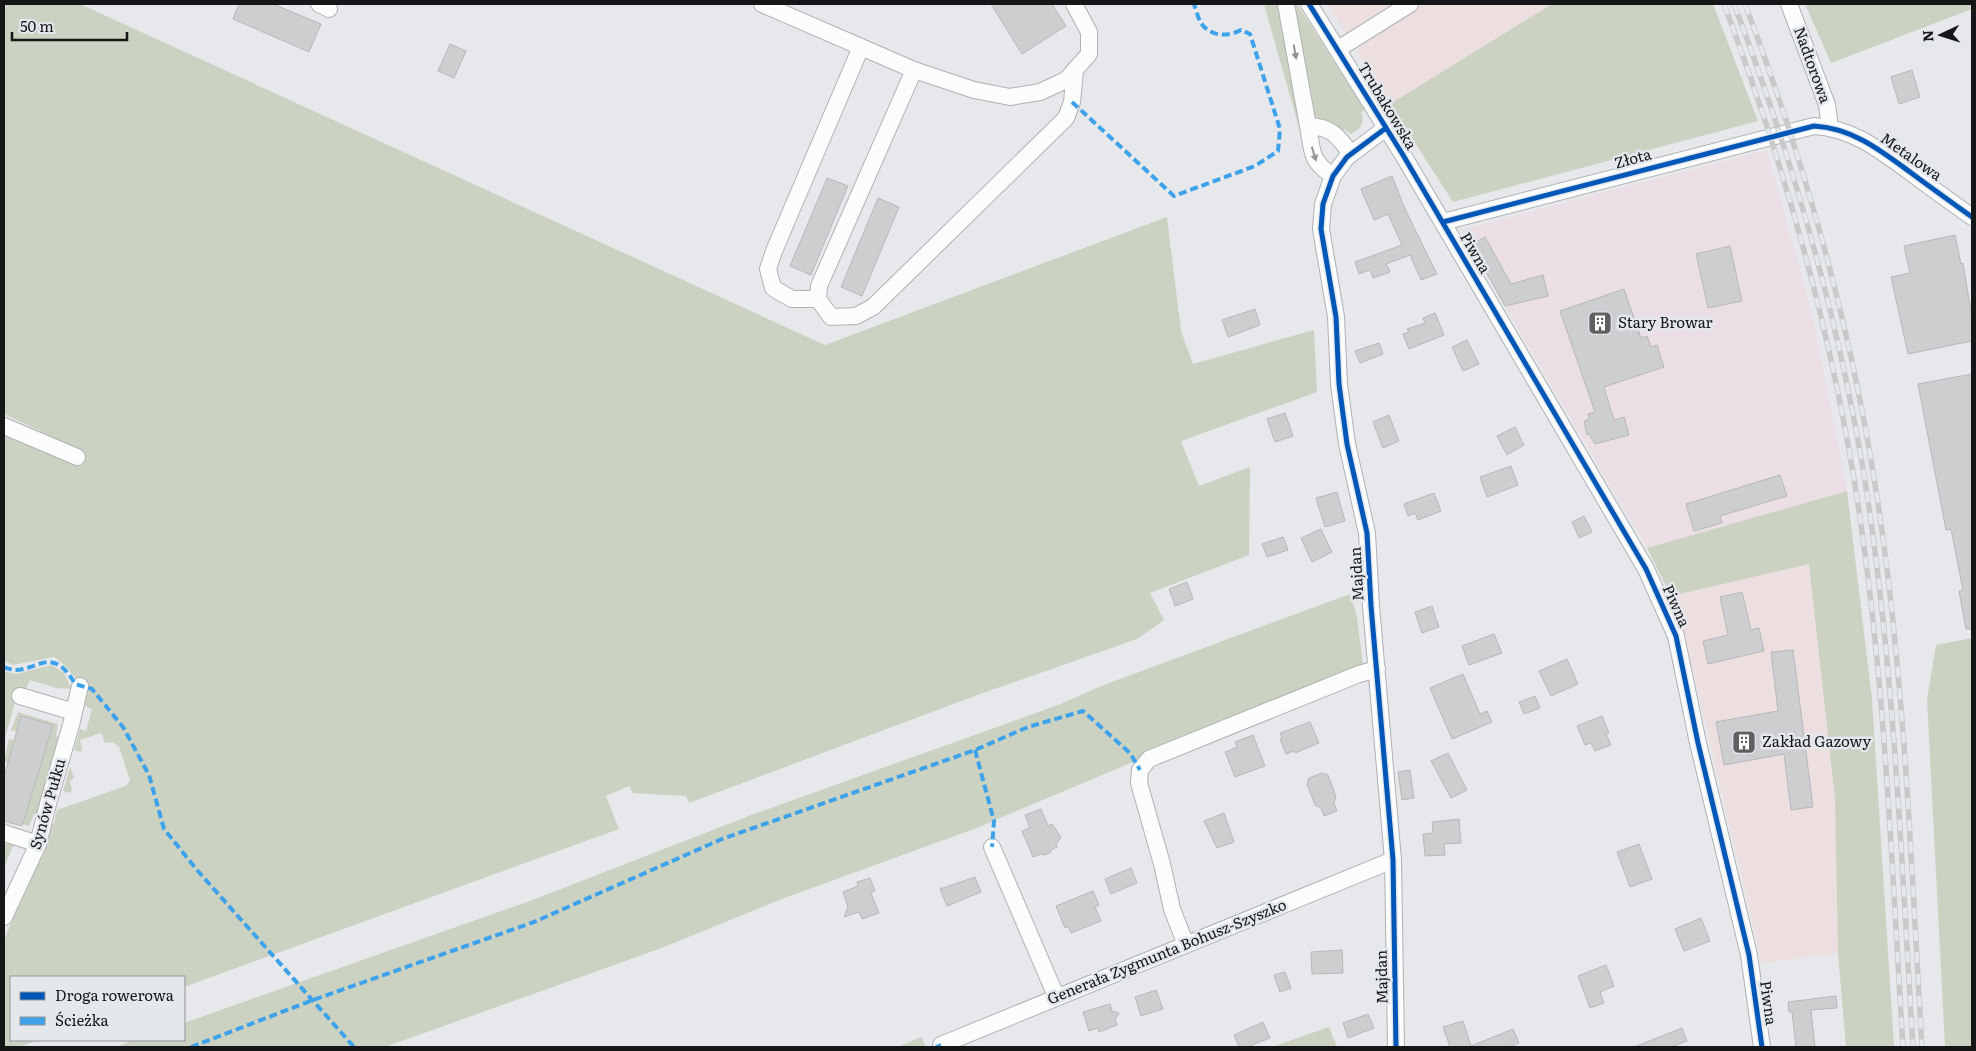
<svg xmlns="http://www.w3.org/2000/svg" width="1976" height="1051" viewBox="0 0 1976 1051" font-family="Literata,serif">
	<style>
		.commercial { fill: #eddfdf }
		.industrial { fill: #ebdee5 }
		.green { fill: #cbd2c1 }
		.building { fill: #cdced0; stroke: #b7b8ba }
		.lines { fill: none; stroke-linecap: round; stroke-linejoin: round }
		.minor-casing { stroke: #b0b1b3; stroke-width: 18 }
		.minor { stroke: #fbfcfc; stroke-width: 16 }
		.rail-casing { stroke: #c9c9ca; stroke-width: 5.5 }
		.rail { stroke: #e4e8ed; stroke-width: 4; stroke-dasharray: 11; stroke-linecap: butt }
		.quiet { stroke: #3da2ea; stroke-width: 4; stroke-dasharray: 8 4; stroke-linecap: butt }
		.cycleway-casing { stroke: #e4e8ed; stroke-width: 8 }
		.cycleway { stroke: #0057b8; stroke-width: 5 }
		.oneway { fill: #939495 }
		.labels { text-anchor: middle; stroke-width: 5; stroke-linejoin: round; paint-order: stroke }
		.street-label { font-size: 15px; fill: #141617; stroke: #e4e8ed }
		.poi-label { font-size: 15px; fill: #141617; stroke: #e4e8ed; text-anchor: start }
	</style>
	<rect width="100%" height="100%" fill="#e6e8eb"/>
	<path class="commercial" d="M1328,4H1552L1390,104Z
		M1809,564L1835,799L1838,953L1762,963L1684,632L1671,596Z"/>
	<path class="industrial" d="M1767,150L1813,317L1847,491L1647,548L1460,230Z"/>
	<path class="green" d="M4,4H80L825,345L1167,217L1181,331L1193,364L1314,330L1317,392L1181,441L1199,486L1250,467L1249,555L1150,593L1164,620L1137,639L980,694L689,803L686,796L633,793L629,786L606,796L619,829L184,987V977H11V1040H39L19,1047H4V940L47,838L50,824H54L57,810L126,786L130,780L119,747L113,742L105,743L101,733L80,740L82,748L81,752L74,750L80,729L86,731L92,709L82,705L86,690C74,678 68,666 54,657L13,665L4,661V435L78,466L82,451L4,414Z
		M1264,4H1277L1310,166Z
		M1293,4H1297L1365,110L1361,112C1366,122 1360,130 1351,134L1344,129L1342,132L1315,117Z
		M1552,4H1713L1758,121L1453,202L1390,104Z
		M1805,4H1972V9L1831,63Z
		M1847,491L1872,699L1894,1047H1846L1838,953L1835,799L1809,564L1671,596L1647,548Z
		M1350,594L1357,617L1363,665L974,829L779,900L659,949L385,1047H114L135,1040H184V1023L530,901L754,814L1061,704L1101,686Z
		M1972,638V1047H1945L1927,699L1936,645Z
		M52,665L64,673L72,689L57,688L30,680L25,691L18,690L6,735H4V671L16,674Z
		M18,712L58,724L56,735L58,738L37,814H34L29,826L22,824L53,726L21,716L17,732L11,730Z
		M9,739L14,740L8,763L4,762Z
		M70,767L74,778L70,781L72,791L67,793L63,791Z
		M7,839L15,841L4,868V850Z
		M1329,1027L1337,1047H1272Z
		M921,1037L926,1047H898Z"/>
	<path class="building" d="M239,4H273L321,24L309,52L233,19Z
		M991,4H1052L1066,26L1022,54Z
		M450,44L466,51L454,78L438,71Z
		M1912,70L1920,97L1899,104L1891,77Z
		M1392,176L1405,209L1437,274L1421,280L1410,255L1386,264L1390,272L1373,278L1370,270L1359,274L1355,262L1402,245L1388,214L1374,220L1361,189Z
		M827,178L848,186L811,275L790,266Z
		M878,198L899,207L862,296L841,287Z
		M1955,235L1961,264L1963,263L1972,318V341L1908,354L1891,277L1910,273L1904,246Z
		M1485,237L1511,284L1543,275L1548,296L1505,306L1471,245Z
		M1730,246L1742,301L1708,308L1696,254Z
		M1624,289L1641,338L1647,336L1651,347L1657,345L1664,367L1604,387L1614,420L1624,417L1629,435L1595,444L1589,434L1587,435L1584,421L1589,419L1588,414L1595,412L1560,311Z
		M1255,309L1260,325L1228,337L1222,320Z
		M1435,313L1444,335L1409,349L1403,334L1409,332L1407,329L1425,323L1423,318Z
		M1467,340L1479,364L1463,371L1452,347Z
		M1379,343L1383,354L1360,363L1355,351Z
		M1972,374V629H1966L1959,591L1963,590L1951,529L1946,530L1918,384Z
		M1285,413L1293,436L1275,442L1267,419Z
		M1389,415L1399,441L1383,448L1373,422Z
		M1515,427L1524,445L1507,455L1497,436Z
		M1511,466L1518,485L1487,497L1480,477Z
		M1780,475L1787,496L1720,516L1722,523L1694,531L1686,504Z
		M1337,492L1345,521L1325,527L1316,498Z
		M1434,493L1441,511L1418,520L1415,513L1408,516L1404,504Z
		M1584,516L1592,532L1579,538L1572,522Z
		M1321,529L1332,552L1312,562L1301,538Z
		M1283,537L1288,550L1267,557L1262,544Z
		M1187,582L1193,599L1175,606L1169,589Z
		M1742,592L1751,630L1759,628L1764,651L1708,664L1703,641L1728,635L1720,597Z
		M1432,606L1439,627L1422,633L1415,612Z
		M1494,634L1502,653L1469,665L1462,646Z
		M1793,650L1813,807L1791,810L1784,754L1724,765L1716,722L1778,711L1771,652Z
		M1567,659L1578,684L1551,696L1539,671Z
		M1463,674L1480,714L1487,711L1492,722L1452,739L1430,688Z
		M1535,696L1540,708L1524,714L1519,702Z
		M21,716L53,725L22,826L4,821V777Z
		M1602,716L1609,733L1606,734L1611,745L1595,751L1591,743L1585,745L1577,726Z
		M1310,722L1319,743L1295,753L1294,751L1286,754L1280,739L1282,738L1280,733Z
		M1253,735L1265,766L1235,777L1225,752L1237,747L1235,742Z
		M1448,753L1467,790L1451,798L1431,761Z
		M1410,770L1414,798L1402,800L1398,772Z
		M1322,773L1328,775L1336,797L1334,803L1337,811L1324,816L1321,808L1315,805L1307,784L1309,778Z
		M1041,809L1048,826L1052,824L1061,837L1056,844L1057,847L1051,850L1050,853L1044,855L1041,854L1033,857L1022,831L1030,828L1025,815Z
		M1224,813L1234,842L1217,848L1204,821Z
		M1459,819L1461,843L1444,844L1445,855L1425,856L1423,834L1433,833L1432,822Z
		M1639,844L1652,879L1630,887L1617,852Z
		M1131,868L1137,883L1111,894L1105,879Z
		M975,877L981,892L947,906L940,889Z
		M870,878L875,891L871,893L879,913L862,919L859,912L844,917L848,907L843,892L858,886L857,882Z
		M1093,891L1099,905L1095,907L1101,921L1071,933L1068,926L1065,928L1056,906Z
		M1701,918L1710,941L1684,951L1675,929Z
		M1342,950L1343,973L1312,974L1311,952Z
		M1606,965L1614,986L1600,992L1604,1003L1590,1008L1578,976Z
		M1285,972L1291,988L1280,992L1274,975Z
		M1156,990L1163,1009L1141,1016L1135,997Z
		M1836,996L1837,1008L1811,1010L1815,1047H1796L1792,1012H1789L1788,1002Z
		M1110,1004L1112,1011L1119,1013L1115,1019L1117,1025L1099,1032L1098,1028L1089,1031L1083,1012Z
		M1368,1014L1374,1028L1348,1038L1343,1023Z
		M1463,1021L1471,1046L1513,1029L1519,1043L1508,1047H1450L1443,1027Z
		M1263,1022L1270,1038L1247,1047H1239L1234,1035Z
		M1682,1028L1687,1041L1671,1047H1634Z"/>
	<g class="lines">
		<g class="minor-casing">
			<path id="minor" d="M319,4L329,9
				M762,4L914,70L974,90L1010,97L1040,92L1066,80L1089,54V32L1074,4
				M1286,4L1308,126C1332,127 1338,136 1351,154
				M1309,4L1403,155L1646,569L1676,636L1698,743L1749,955L1762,1047
				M1789,4L1827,105L1830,127
				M1338,49L1410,4
				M914,70L819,286L818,299L831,317L856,316L873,307L1066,118L1072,102L1075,70
				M1308,126C1313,152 1309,160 1333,176
				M1386,128L1347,157L1333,176L1323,204L1321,229L1336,317L1339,384L1347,444L1367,533L1371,606L1393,860L1396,1047
				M1443,222L1814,126C1852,128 1880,150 1910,172C1930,187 1951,202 1972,217
				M818,299H792L773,288L768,269L774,251L861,47
				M4,426L77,457
				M20,696L74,712
				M4,833L38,844
				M992,847L1056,996
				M4,917L38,844L48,804L71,725L80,686
				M1186,945L1172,909L1162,864L1139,783L1140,770L1149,759L1359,674L1377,669
				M941,1045L1393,860"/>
		</g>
		<use href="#minor" class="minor"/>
		<g class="rail-casing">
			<path id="rail" d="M1724,4C1787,172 1836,347 1861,525C1886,698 1892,873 1903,1047
				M1734,4C1796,168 1845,340 1870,514C1895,691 1902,869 1913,1047
				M1745,4C1811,178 1860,361 1884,546C1906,712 1912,880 1922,1047"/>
		</g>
		<use href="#rail" class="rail"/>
		<path class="quiet" d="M1072,102L1174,196L1255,166L1278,151L1280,129L1250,34L1241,30C1228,37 1210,37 1201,23C1198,18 1196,10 1194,4
			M4,667C32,681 49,638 75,684L92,689L123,727L149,775L164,829L197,870L354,1047
			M975,750L994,821L992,847
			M191,1047L313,1000L534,922L722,839L975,750L1028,727L1083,711L1130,753L1140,770
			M936,1047L941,1045"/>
		<g class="cycleway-casing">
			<path id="cycleway" d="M1309,4L1403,155L1646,569L1676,636L1698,743L1749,955L1762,1047
				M1386,128L1347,157L1333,176L1323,204L1321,229L1336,317L1339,384L1347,444L1367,533L1371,606L1393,860L1396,1047
				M1443,222L1814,126C1852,128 1880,150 1910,172C1930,187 1951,202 1972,217"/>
		</g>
		<use href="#cycleway" class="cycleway"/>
	</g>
	<defs><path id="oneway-solid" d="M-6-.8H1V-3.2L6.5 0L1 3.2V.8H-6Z" transform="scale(1.25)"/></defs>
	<g class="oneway">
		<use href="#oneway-solid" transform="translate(1295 52) rotate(80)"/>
		<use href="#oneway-solid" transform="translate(1314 154) rotate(73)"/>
	</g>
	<defs>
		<g id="building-square" transform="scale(1.25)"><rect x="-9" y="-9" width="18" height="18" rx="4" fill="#5e6061" stroke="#e4e8ed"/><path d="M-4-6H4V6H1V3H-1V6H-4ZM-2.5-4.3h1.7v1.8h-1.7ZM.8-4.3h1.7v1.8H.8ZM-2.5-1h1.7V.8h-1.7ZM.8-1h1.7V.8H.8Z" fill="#fff"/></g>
	</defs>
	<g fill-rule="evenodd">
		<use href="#building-square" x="1600" y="323"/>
		<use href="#building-square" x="1744" y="742"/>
	</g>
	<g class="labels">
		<g class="street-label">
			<text transform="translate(1812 65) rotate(70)" y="5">Nadtorowa</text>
			<text transform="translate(1387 106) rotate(59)" y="5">Trubakowska</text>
			<text transform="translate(1911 157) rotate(35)" y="5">Metalowa</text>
			<text transform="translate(1633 159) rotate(-15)" y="5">Złota</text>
			<text transform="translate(1475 253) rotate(60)" y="5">Piwna</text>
			<text transform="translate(1357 574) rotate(-93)" y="5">Majdan</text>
			<text transform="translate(1676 606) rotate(66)" y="5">Piwna</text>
			<text transform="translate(48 804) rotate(-74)" y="5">Synów Pułku</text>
			<text transform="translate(1167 952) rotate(-22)" y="5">Generała Zygmunta Bohusz-Szyszko</text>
			<text transform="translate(1382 977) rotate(-91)" y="5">Majdan</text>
			<text transform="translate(1768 1003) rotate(82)" y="5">Piwna</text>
		</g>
		<g class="poi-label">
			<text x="1618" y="328">Stary Browar</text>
			<text x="1762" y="747">Zakład Gazowy</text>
		</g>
	</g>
	<rect width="1976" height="1051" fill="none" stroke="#141617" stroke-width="10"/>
	<rect x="10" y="976" width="175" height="65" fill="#e4e8ed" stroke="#919497"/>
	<rect x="20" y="992" width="25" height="8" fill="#0057b8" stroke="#919497"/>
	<text x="55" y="1001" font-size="15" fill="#141617">Droga rowerowa</text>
	<rect x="20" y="1017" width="25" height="8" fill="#3da2ea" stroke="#919497"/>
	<text x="55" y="1026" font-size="15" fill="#141617">Ścieżka</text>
	<g transform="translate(1941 35) rotate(266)" stroke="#e4e8ed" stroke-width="4" paint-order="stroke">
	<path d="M0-4L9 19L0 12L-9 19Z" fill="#141617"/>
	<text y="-8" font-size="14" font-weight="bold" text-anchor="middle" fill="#141617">N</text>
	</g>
	<path d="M12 32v8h115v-8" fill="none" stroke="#141617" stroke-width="2.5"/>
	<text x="20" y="32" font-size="15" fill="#141617" stroke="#e4e8ed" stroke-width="4" paint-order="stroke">50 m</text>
</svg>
